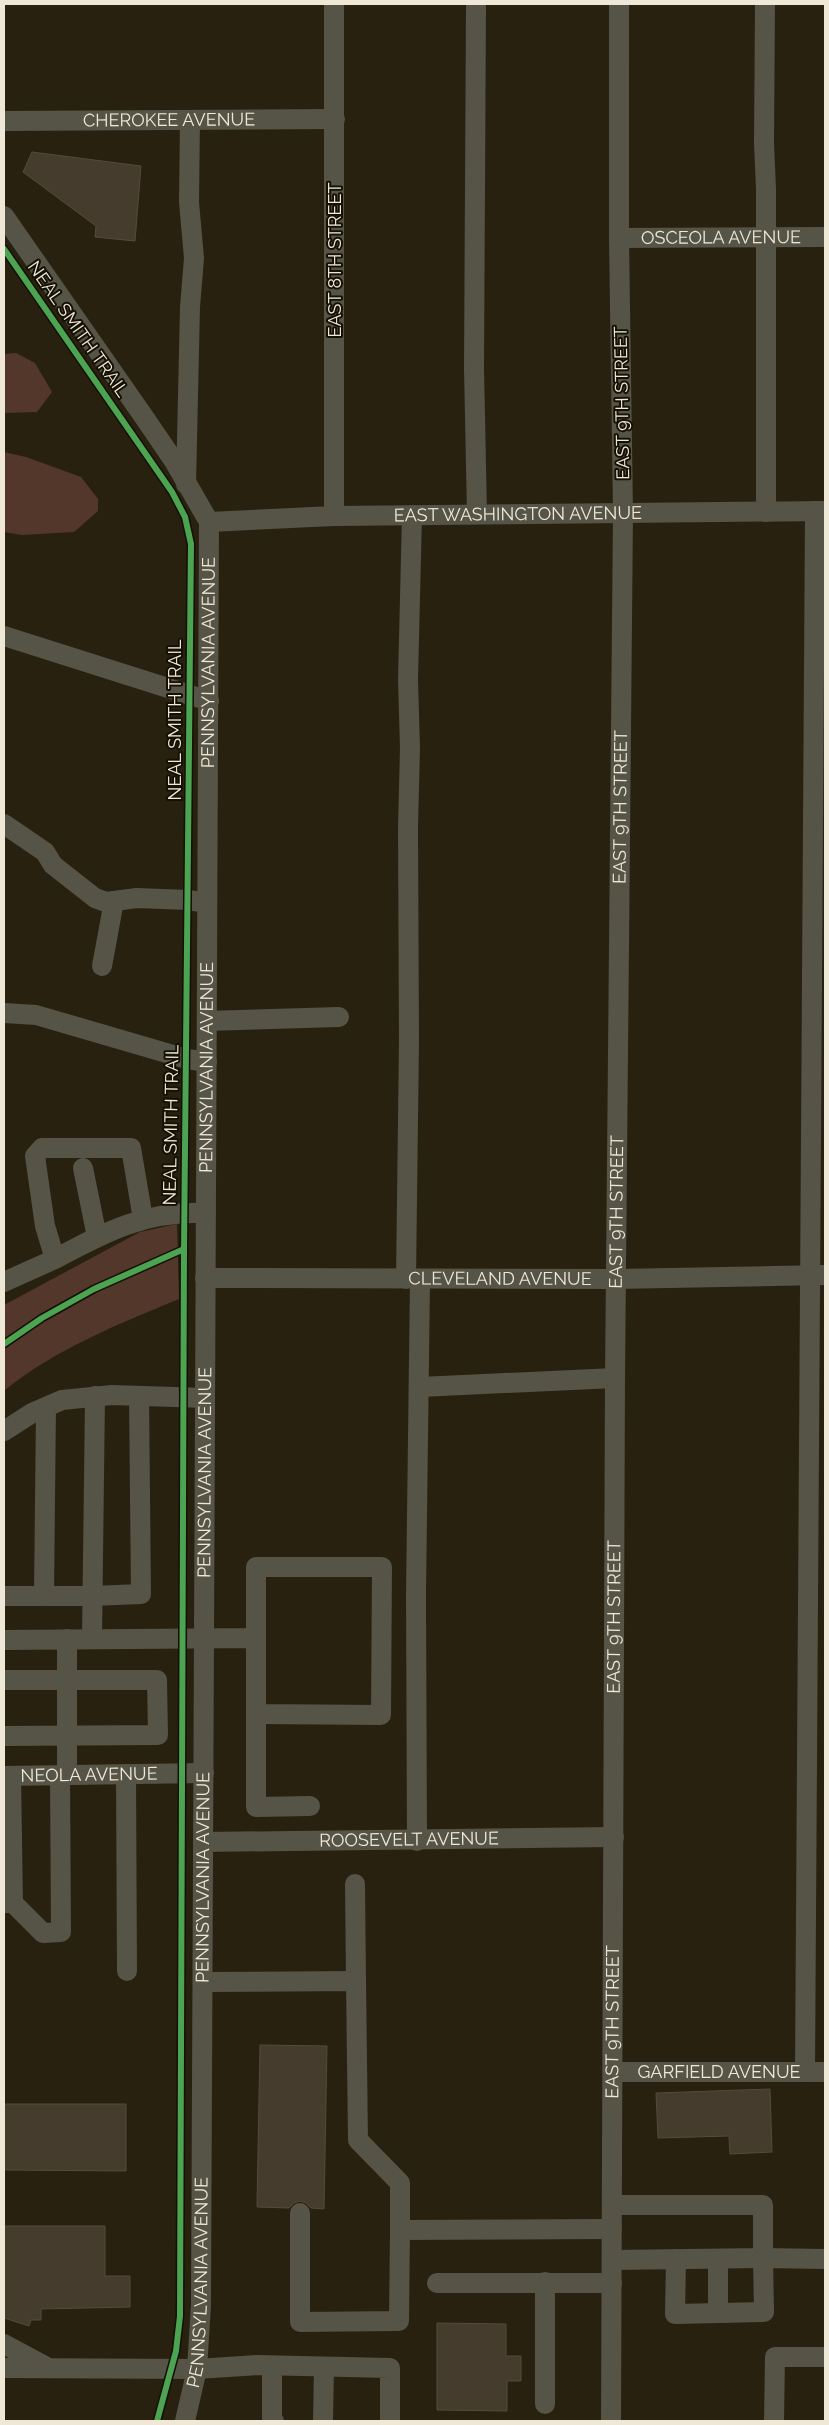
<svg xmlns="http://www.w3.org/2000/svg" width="829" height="2425" viewBox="0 0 829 2425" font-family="Raleway,sans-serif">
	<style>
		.green { fill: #53372b }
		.building { fill: #453c2d; stroke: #534b3e }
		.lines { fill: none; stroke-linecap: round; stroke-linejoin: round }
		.minor { stroke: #555446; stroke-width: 20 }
		.cycleway-casing { stroke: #151004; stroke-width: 9 }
		.cycleway { stroke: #4ca352; stroke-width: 6 }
		.labels { text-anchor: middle; stroke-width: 4; stroke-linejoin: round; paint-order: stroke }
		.street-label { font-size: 18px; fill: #efe8d6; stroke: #151004 }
	</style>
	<rect width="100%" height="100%" fill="#282110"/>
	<path class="green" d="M16,353L35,363L52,392L37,412L4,413V354Z
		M4,452L26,457L81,477L98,499V511L74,532L22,535L4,532Z
		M177,1224L179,1299C121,1323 53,1350 4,1391V1305L140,1232Z"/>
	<path class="building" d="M32,152L141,166L135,241L95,237L96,226L23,172Z
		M260,2045L327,2046L324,2209L311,2208L306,2203L300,2201L294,2203L289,2208L257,2207Z
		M770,2089L772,2152L730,2154L729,2136L658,2138L656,2093Z
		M4,2104H126V2171L4,2170Z
		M4,2226H105V2276H130V2307L41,2309V2320H31L29,2326L4,2318Z
		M437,2323L506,2324V2356H521V2381H507V2411L437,2410Z"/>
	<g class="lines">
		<g class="minor">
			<path d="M476,4L474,368L477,514"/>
			<path d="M765,4L764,143L766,189V512"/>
			<path id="s1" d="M4,121L335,119"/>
			<path d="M4,216L144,417L174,461L209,522"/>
			<path id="s2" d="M619,238L825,237"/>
			<path d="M186,484L190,307L194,258L189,202L190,120"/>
			<path d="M334,516V4"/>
			<path id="s3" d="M209,522L334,516L825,511"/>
			<path d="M4,636L209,701"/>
			<path d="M4,824L45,852L53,865L95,898L106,902L137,898L188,900L207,903"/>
			<path d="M102,966L114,901"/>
			<path d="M4,1013L36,1015L187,1059L207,1062"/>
			<path d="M207,1021L339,1017"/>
			<path d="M83,1168L97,1237"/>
			<path d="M143,1219L131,1148H42L35,1156L45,1226L55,1259C107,1231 145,1211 206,1213"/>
			<path id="s4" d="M205,1278L616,1279L825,1275"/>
			<path d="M406,1279L409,1040L408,828L410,748L408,680L412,515"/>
			<path d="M4,1282L55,1259"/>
			<path d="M420,1387L615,1378"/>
			<path d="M4,1431L32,1413L62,1400L112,1395L205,1398"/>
			<path d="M4,1596H92L141,1594L139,1396"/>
			<path d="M44,1596L46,1407"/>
			<path d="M92,1639L95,1396"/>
			<path d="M4,1640L256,1638V1567H382L381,1715L256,1714V1638"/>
			<path d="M4,1680H157L158,1735L4,1736"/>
			<path d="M256,1714V1807L310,1806"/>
			<path d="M126,1774L127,1971"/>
			<path d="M67,1775V1639"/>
			<path id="s5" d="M4,1776L204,1773"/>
			<path d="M417,1841L416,1595L420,1279"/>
			<path id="s6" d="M203,1842L614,1837"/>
			<path d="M355,1884L356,1981"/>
			<path d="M4,1903H13L11,1776"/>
			<path d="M13,1903L43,1933L61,1932L60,1775"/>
			<path d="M203,1982L356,1981L358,2140L400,2183V2230L612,2229"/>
			<path id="s7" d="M613,2072H825"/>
			<path d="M805,2072L815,511"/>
			<path d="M612,2205H763V2258L612,2260"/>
			<path d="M300,2213V2322L399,2321L400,2230"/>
			<path d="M676,2259L675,2314L764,2312L763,2258L825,2259"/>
			<path d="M718,2260V2312"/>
			<path d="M545,2282V2404"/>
			<path d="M437,2283H612"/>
			<path d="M4,2344L45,2366"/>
			<path d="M272,2366V2418L274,2421"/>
			<path d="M4,2368L197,2369L258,2365L390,2368V2421"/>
			<path id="s8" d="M185,2421L197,2369L201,2305L209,522"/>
			<path d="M323,2421L324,2367"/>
			<path id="s9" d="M611,2421L615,1378L623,513L619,238V4"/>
			<path d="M774,2421L775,2357H825"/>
		</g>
		<g class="cycleway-casing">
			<path id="cycleway" d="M4,249L172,492L185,517L191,544L184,1249L180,2316L176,2351L157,2421
				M4,1344L42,1318L94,1289L184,1249"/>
		</g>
		<use href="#cycleway" class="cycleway"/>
	</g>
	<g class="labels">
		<g class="street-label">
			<text dy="6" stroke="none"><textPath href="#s1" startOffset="165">CHEROKEE AVENUE</textPath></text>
			<text dy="6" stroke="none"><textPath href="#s2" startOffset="102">OSCEOLA AVENUE</textPath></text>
			<text transform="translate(335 260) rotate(-90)" y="6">EAST 8TH STREET</text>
			<text transform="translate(78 329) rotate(55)" y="6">NEAL SMITH TRAIL</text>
			<text transform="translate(622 403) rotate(-91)" y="6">EAST 9TH STREET</text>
			<text dy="6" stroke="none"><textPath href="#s3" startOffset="309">EAST WASHINGTON AVENUE</textPath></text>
			<text dy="6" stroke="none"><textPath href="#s8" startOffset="1760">PENNSYLVANIA AVENUE</textPath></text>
			<text transform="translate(175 720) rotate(-90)" y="6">NEAL SMITH TRAIL</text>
			<text dy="6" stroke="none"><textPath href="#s9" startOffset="1614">EAST 9TH STREET</textPath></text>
			<text dy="6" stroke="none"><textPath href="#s8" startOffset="1355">PENNSYLVANIA AVENUE</textPath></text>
			<text transform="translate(171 1125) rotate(-89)" y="6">NEAL SMITH TRAIL</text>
			<text dy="6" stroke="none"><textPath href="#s9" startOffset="1209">EAST 9TH STREET</textPath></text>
			<text dy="6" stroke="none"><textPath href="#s4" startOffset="295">CLEVELAND AVENUE</textPath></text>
			<text dy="6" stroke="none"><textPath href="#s8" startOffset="950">PENNSYLVANIA AVENUE</textPath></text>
			<text dy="6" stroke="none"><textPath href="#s9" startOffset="804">EAST 9TH STREET</textPath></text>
			<text dy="6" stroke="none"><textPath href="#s5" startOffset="85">NEOLA AVENUE</textPath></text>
			<text dy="6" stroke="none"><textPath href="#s6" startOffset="206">ROOSEVELT AVENUE</textPath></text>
			<text dy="6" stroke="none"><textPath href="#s8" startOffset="545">PENNSYLVANIA AVENUE</textPath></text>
			<text dy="6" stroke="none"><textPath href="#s9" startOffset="399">EAST 9TH STREET</textPath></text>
			<text dy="6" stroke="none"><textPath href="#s7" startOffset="106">GARFIELD AVENUE</textPath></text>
			<text dy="6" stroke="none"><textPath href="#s8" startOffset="140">PENNSYLVANIA AVENUE</textPath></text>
		</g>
	</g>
	<rect width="829" height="2425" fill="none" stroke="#efe8d6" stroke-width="10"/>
</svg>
